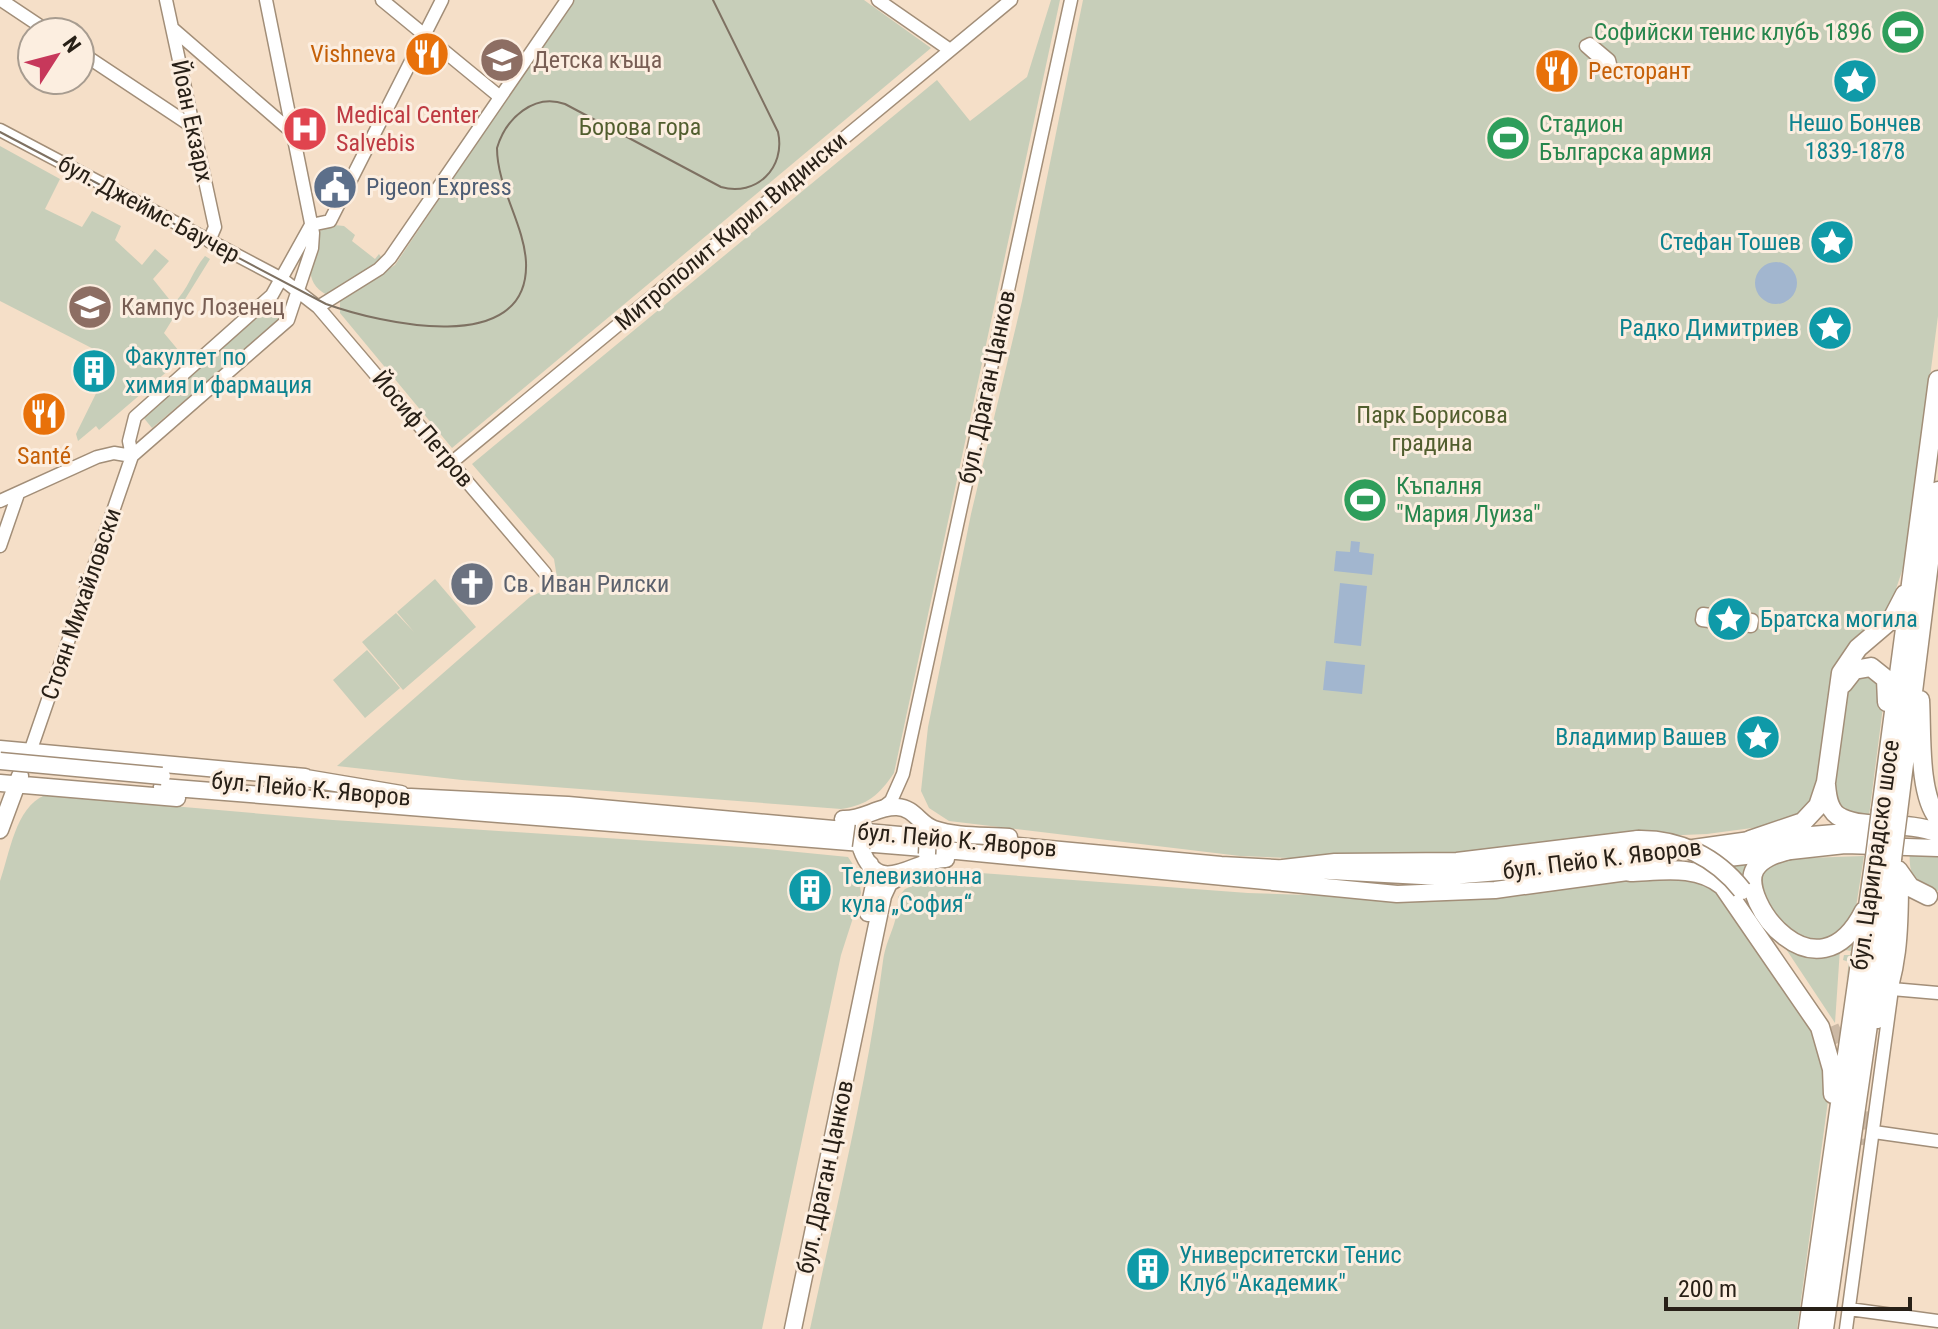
<svg xmlns="http://www.w3.org/2000/svg" width="1938" height="1329" viewBox="0 0 1938 1329" font-family="'Roboto Condensed',sans-serif">
	<style>
		.green { fill: #c7ceb9 }
		.water { fill: #a2b6cf }
		.lines { fill: none; stroke-linecap: round; stroke-linejoin: round }
		.highway-tunnel { stroke: #ccb9a5; stroke-width: 18; stroke-dasharray: 18 9; stroke-linecap: butt }
		.minor-casing { stroke: #a28e78; stroke-width: 15 }
		.major-casing { stroke: #a28e78; stroke-width: 19 }
		.highway-casing { stroke: #a28e78; stroke-width: 21 }
		.minor { stroke: #fff; stroke-width: 12 }
		.major { stroke: #fff; stroke-width: 16 }
		.highway { stroke: #fff; stroke-width: 18 }
		.tram { stroke: #7e7162; stroke-width: 2 }
		.major-bridge-casing { stroke: #a28e78; stroke-width: 19; stroke-linecap: butt }
		.highway-bridge-casing { stroke: #a28e78; stroke-width: 21; stroke-linecap: butt }
		.major-bridge { stroke: #fff; stroke-width: 16 }
		.highway-bridge { stroke: #fff; stroke-width: 18 }
		.labels { text-anchor: middle; stroke-width: 6; stroke-linejoin: round; paint-order: stroke }
		.leisure-label { font-size: 24px; fill: #27864d; stroke: #fceee0; text-anchor: start }
		.food-label { font-size: 24px; fill: #c56008; stroke: #fceee0; text-anchor: end }
		.education-label { font-size: 24px; fill: #785e54; stroke: #fceee0; text-anchor: start }
		.health-label { font-size: 24px; fill: #be3a42; stroke: #fceee0; text-anchor: start }
		.street-label { font-size: 24px; fill: #282017; stroke: #fceee0 }
		.culture-label { font-size: 24px; fill: #0d838f; stroke: #fceee0; text-anchor: start }
		.park-label { font-size: 24px; fill: #515e2e; stroke: #fceee0 }
		.service-label { font-size: 24px; fill: #4e5e75; stroke: #fceee0; text-anchor: start }
		.worship-label { font-size: 24px; fill: #5b616d; stroke: #fceee0; text-anchor: start }
	</style>
	<rect width="100%" height="100%" fill="#f5dfc8"/>
	<path class="green" d="M573,0H864L931,48L452,448L340,313V299L395,265Z
		M1051,0H1060L894,773C879,795 868,805 841,809L462,780L337,766L530,597L558,584L554,559L472,464L937,80L970,121L1027,77Z
		M1083,0H1938V316L1906,559L1890,607L1842,654L1817,794L1800,814L1781,824L1707,834L1634,837L1526,850L1314,859L1240,856L949,821L929,808L921,791L928,727L971,514L1022,301Z
		M0,146L60,179L45,209L82,227L92,211L121,226L115,240L142,265L155,249L169,261L153,279L173,304C189,289 192,271 205,256L210,259L164,333L184,357L99,430L96,426L78,441L76,434L113,359L0,301Z
		M334,225L344,226L355,235L352,241L375,259L379,254L383,260L327,295C300,281 313,256 317,232Z
		M276,302L286,307L281,319L152,428L143,417L151,408Z
		M435,579L476,627L403,690L362,642L396,613L414,632L397,612Z
		M367,650L400,688L365,718L333,680Z
		M1865,672L1885,691L1869,816L1843,813L1832,789L1845,686Z
		M45,795L333,820L757,848L848,857L858,872L861,893L841,955L762,1329H0V881C10,853 15,808 45,795Z
		M1910,850L1938,854V891C1914,887 1908,873 1910,850Z
		M1864,856L1854,920L1828,942L1789,934L1758,891L1763,865L1778,859Z
		M1756,860L1750,869L1784,943L1855,938L1846,982L1849,962L1843,960L1844,955H1850L1851,951L1840,949L1835,1023L1741,881L1725,864Z
		M940,870L1248,893L1451,900L1662,875L1709,881L1816,1031L1830,1086L1797,1329H810C836,1207 867,1085 883,961C887,935 898,926 898,897L905,889L939,874Z"/>
	<path class="water" d="M1755 283a21 21 0 1 1 42 0a21 21 0 1 1-42 0Z
		M1351,541L1360,542L1359,552L1374,554L1372,575L1334,571L1336,551L1350,552Z
		M1340,583L1367,586L1361,646L1334,643Z
		M1326,661L1365,665L1362,694L1323,690Z"/>
	<g class="lines">
		<path class="highway-tunnel" d="M1830,1027L1848,1068
			M1859,1112L1862,1145"/>
		<g class="minor-casing">
			<path id="minor" d="M1,0L49,32
				M166,0L215,227L209,241
				M382,0L500,97
				M878,0L950,50
				M172,28L292,132
				M1590,44L1609,60L1611,68L1586,46Z
				M80,52L193,127
				M0,130L282,279L318,307L545,573
				M311,225L330,221L442,0
				M318,307L379,269L390,258L567,0
				M132,456L129,441L135,417L272,295L311,225
				M451,463L1011,0
				M0,501L97,457L114,453L132,456
				M0,546L18,494
				M1703,614L1710,615L1709,621L1702,620Z
				M1746,620H1752L1751,626L1745,625Z
				M30,752L132,456L288,320L312,248L313,233L266,0
				M882,808L891,801L903,774L1071,0
				M1874,1132L1938,1141
				M1849,1309L1938,1321
				M1846,1329L1892,989L1938,993"/>
		</g>
		<g class="major-casing">
			<path id="major" d="M0,749L305,777
				M294,776L401,794
				M0,783L177,798
				M162,787L936,849L1397,894L1495,890L1642,870
				M391,796L568,805L922,837
				M843,819C863,820 878,806 897,807C915,808 919,824 934,829C957,837 986,835 1009,837
				M0,830L20,776
				M997,844L1221,865L1440,877L1558,867L1750,840L1870,830
				M861,848C879,901 915,858 946,859
				M1701,861L1845,845L1938,848
				M868,913L874,885L870,864
				M793,1329L883,896L889,883L904,874"/>
		</g>
		<g class="highway-casing">
			<path id="highway" d="M1843,684L1854,670L1871,667L1886,679L1887,702
				M1920,700C1922,731 1918,794 1938,818
				M1826,785C1827,797 1829,813 1842,818C1867,830 1907,820 1938,833
				M1881,810L1938,380
				M1898,812L1938,491
				M1750,840L1803,822L1818,806L1826,782L1841,673L1858,648L1892,619L1905,594
				M1792,849C1779,853 1763,856 1755,869C1737,900 1817,1004 1864,911
				M1283,869L1335,863L1457,862L1638,840
				M1898,870L1910,887L1928,896
				M1630,872C1661,871 1697,864 1723,886L1820,1027L1832,1069L1833,1094
				M1877,1019C1898,975 1899,929 1899,881
				M1808,1329L1875,857
				M1824,1329L1892,859"/>
		</g>
		<use href="#minor" class="minor"/>
		<use href="#major" class="major"/>
		<use href="#highway" class="highway"/>
		<path class="tram" d="M0,132L326,304C379,323 530,359 526,262C524,224 497,187 497,148C506,118 534,93 565,104L721,187C756,197 786,168 778,132L713,0"/>
		<g class="major-bridge-casing">
			<path id="major-bridge" d="M0,761L162,776
				M861,848L864,826
				M927,854L928,832"/>
		</g>
		<g class="highway-bridge-casing">
			<path id="highway-bridge" d="M1638,840C1679,839 1716,857 1742,890
				M1875,857L1881,810
				M1892,859L1898,812"/>
		</g>
		<use href="#major-bridge" class="major-bridge"/>
		<use href="#highway-bridge" class="highway-bridge"/>
	</g>
	<defs>
		<g id="stadium-disc" transform="scale(2.3)"><circle r="9.5" fill="#2e9e5b" stroke="#fceee0"/><path d="M0-5a6.5 5 0 1 0 0 10a6.5 5 0 1 0 0-10ZM-3.5-1.8h7v3.6h-7Z" fill="#fff"/></g>
		<g id="restaurant-disc" transform="scale(2.3)"><circle r="9.5" fill="#e8710a" stroke="#fceee0"/><path d="M-5-6h1v4h1v-4h1v4h1v-4h1v5L-1.5 .5V6h-2V.5L-5-1ZM5-6V6H3V1.5H1.5Q1.5-4 5-6Z" fill="#fff"/></g>
		<g id="school-disc" transform="scale(2.3)"><circle r="9.5" fill="#8d6e63" stroke="#fceee0"/><path d="M0-5L7-2L0 1L-7-2ZM-4 1L0 2.5L4 1V4Q0 6-4 4Z" fill="#fff"/></g>
		<g id="sight-disc" transform="scale(2.3)"><circle r="9.5" fill="#0f9aa8" stroke="#fceee0"/><path d="M0-6L1.8-2.2L6-1.7L2.9 1.2L3.7 5.4L0 3.3L-3.7 5.4L-2.9 1.2L-6-1.7L-1.8-2.2Z" fill="#fff"/></g>
		<g id="hospital-disc" transform="scale(2.3)"><circle r="9.5" fill="#e0444e" stroke="#fceee0"/><path d="M-5-5h3v3.5h4V-5h3V5h-3V1.5h-4V5h-3Z" fill="#fff"/></g>
		<g id="civic-disc" transform="scale(2.3)"><circle r="9.5" fill="#5c6f8a" stroke="#fceee0"/><path d="M-.6-6.5H3V-4.5H.6V-3L4-1V1h2V6H-6V1h2V-1L-.6-3ZM-1.2 2.5V6h2.4V2.5Z" fill="#fff"/></g>
		<g id="university-disc" transform="scale(2.3)"><circle r="9.5" fill="#8d6e63" stroke="#fceee0"/><path d="M0-5L7-2L0 1L-7-2ZM-4 1L0 2.5L4 1V4Q0 6-4 4Z" fill="#fff"/></g>
		<g id="building-disc" transform="scale(2.3)"><circle r="9.5" fill="#0f9aa8" stroke="#fceee0"/><path d="M-4-6H4V6H1V3H-1V6H-4ZM-2.5-4.3h1.7v1.8h-1.7ZM.8-4.3h1.7v1.8H.8ZM-2.5-1h1.7V.8h-1.7ZM.8-1h1.7V.8H.8Z" fill="#fff"/></g>
		<g id="church-disc" transform="scale(2.3)"><circle r="9.5" fill="#6b7280" stroke="#fceee0"/><path d="M-1.2-6h2.4v3.5h3.3v2.4h-3.3V6h-2.4V-.1h-3.3v-2.4h3.3Z" fill="#fff"/></g>
	</defs>
	<g fill-rule="evenodd">
		<use href="#stadium-disc" x="1903" y="32"/>
		<use href="#restaurant-disc" x="427" y="54"/>
		<use href="#school-disc" x="502" y="60"/>
		<use href="#restaurant-disc" x="1557" y="71"/>
		<use href="#sight-disc" x="1855" y="81"/>
		<use href="#hospital-disc" x="305" y="129"/>
		<use href="#stadium-disc" x="1508" y="138"/>
		<use href="#civic-disc" x="335" y="187"/>
		<use href="#sight-disc" x="1832" y="242"/>
		<use href="#university-disc" x="90" y="307"/>
		<use href="#sight-disc" x="1830" y="328"/>
		<use href="#building-disc" x="94" y="371"/>
		<use href="#restaurant-disc" x="44" y="414"/>
		<use href="#stadium-disc" x="1365" y="500"/>
		<use href="#church-disc" x="472" y="584"/>
		<use href="#sight-disc" x="1729" y="619"/>
		<use href="#sight-disc" x="1758" y="737"/>
		<use href="#building-disc" x="810" y="890"/>
		<use href="#building-disc" x="1148" y="1269"/>
	</g>
	<g class="labels">
		<g class="leisure-label">
			<text x="1872" y="40" text-anchor="end">Софийски тенис клубъ 1896</text>
			<text x="1539" y="132">Стадион<tspan x="1539" dy="28">Българска армия</tspan></text>
			<text x="1396" y="494">Къпалня<tspan x="1396" dy="28">"Мария Луиза"</tspan></text>
		</g>
		<g class="food-label">
			<text x="396" y="62">Vishneva</text>
			<text x="1588" y="79" text-anchor="start">Ресторант</text>
			<text x="44" y="464" text-anchor="middle">Santé</text>
		</g>
		<g class="education-label">
			<text x="533" y="68">Детска къща</text>
			<text x="121" y="315">Кампус Лозенец</text>
		</g>
		<g class="health-label">
			<text x="336" y="123">Medical Center<tspan x="336" dy="28">Salvebis</tspan></text>
		</g>
		<g class="street-label">
			<text transform="translate(192 121) rotate(78)" y="8">Йоан Екзарх</text>
			<text transform="translate(149 209) rotate(28)" y="8">бул. Джеймс Баучер</text>
			<text transform="translate(731 231) rotate(-40)" y="8">Митрополит Кирил Видински</text>
			<text transform="translate(987 387) rotate(-78)" y="8">бул. Драган Цанков</text>
			<text transform="translate(423 429) rotate(50)" y="8">Йосиф Петров</text>
			<text transform="translate(81 604) rotate(-71)" y="8">Стоян Михайловски</text>
			<text transform="translate(311 789) rotate(5)" y="8">бул. Пейо К. Яворов</text>
			<text transform="translate(957 840) rotate(5)" y="8">бул. Пейо К. Яворов</text>
			<text transform="translate(1875 855) rotate(-82)" y="8">бул. Цариградско шосе</text>
			<text transform="translate(1602 859) rotate(-7)" y="8">бул. Пейо К. Яворов</text>
			<text transform="translate(825 1177) rotate(-78)" y="8">бул. Драган Цанков</text>
		</g>
		<g class="culture-label">
			<text x="1855" y="131" text-anchor="middle">Нешо Бончев<tspan x="1855" dy="28">1839-1878</tspan></text>
			<text x="1801" y="250" text-anchor="end">Стефан Тошев</text>
			<text x="1799" y="336" text-anchor="end">Радко Димитриев</text>
			<text x="125" y="365">Факултет по<tspan x="125" dy="28">химия и фармация</tspan></text>
			<text x="1760" y="627">Братска могила</text>
			<text x="1727" y="745" text-anchor="end">Владимир Вашев</text>
			<text x="841" y="884">Телевизионна<tspan x="841" dy="28">кула „София“</tspan></text>
			<text x="1179" y="1263">Университетски Тенис<tspan x="1179" dy="28">Клуб "Академик"</tspan></text>
		</g>
		<g class="park-label">
			<text x="640" y="135">Борова гора</text>
			<text x="1432" y="423">Парк Борисова<tspan x="1432" dy="28">градина</tspan></text>
		</g>
		<g class="service-label">
			<text x="366" y="195">Pigeon Express</text>
		</g>
		<g class="worship-label">
			<text x="503" y="592">Св. Иван Рилски</text>
		</g>
	</g>
	<g transform="translate(56 56) rotate(54)"><circle r="38" fill="#fceee0" stroke="#a79c90" stroke-width="2"/>
	<path d="M0-6L14 30L0 20L-14 30Z" fill="#c7385b"/>
	<text y="-12" font-size="22" font-weight="bold" text-anchor="middle" fill="#282017">N</text>
	</g>
	<path d="M1666 1297v12h244v-12" fill="none" stroke="#282017" stroke-width="4"/>
	<text x="1678" y="1297" font-size="24" fill="#282017" stroke="#fceee0" stroke-width="6" paint-order="stroke">200 m</text>
</svg>
